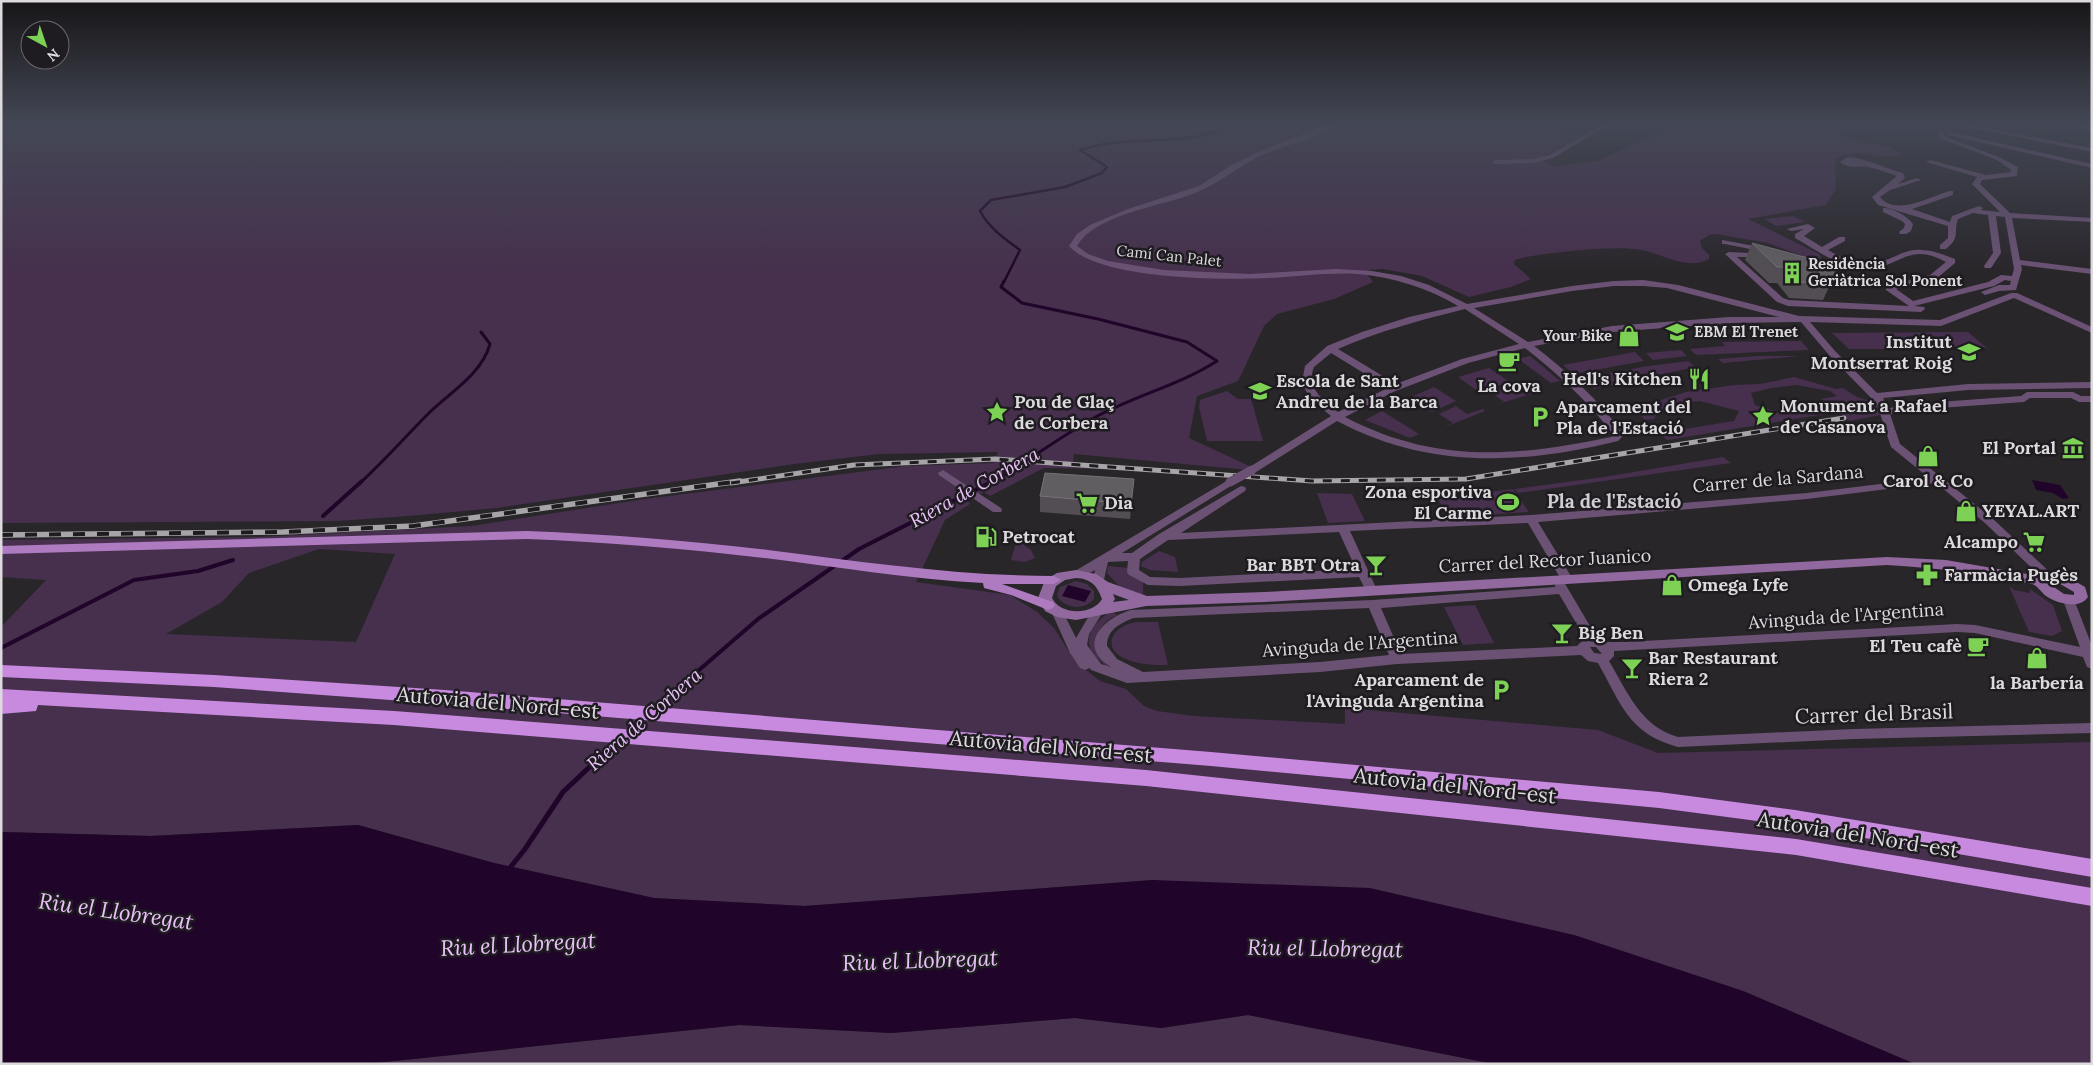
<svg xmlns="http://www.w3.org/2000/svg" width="2093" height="1065" viewBox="0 0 2093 1065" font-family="Lora,serif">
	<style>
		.green { fill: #46304d; fill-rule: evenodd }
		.water { fill: #200429 }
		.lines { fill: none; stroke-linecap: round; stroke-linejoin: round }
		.stream-far3 { stroke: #200429; stroke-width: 2.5 }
		.stream-far2 { stroke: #200429; stroke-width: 3 }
		.stream-far1 { stroke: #200429; stroke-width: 4 }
		.stream { stroke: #200429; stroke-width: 5 }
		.street { fill: #6b5274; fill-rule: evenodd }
		.secondary { fill: #91699f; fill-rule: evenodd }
		.primary { fill: #ae7ac0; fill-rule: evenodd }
		.highway { fill: #c88adf; fill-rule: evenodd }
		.rail-far1-casing { stroke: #a8a5a9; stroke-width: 5 }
		.rail-casing { stroke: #a8a5a9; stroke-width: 5.5 }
		.rail-far1 { stroke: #1f1c21; stroke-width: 3; stroke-dasharray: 9; stroke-linecap: butt }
		.rail { stroke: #1f1c21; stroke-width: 4; stroke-dasharray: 12; stroke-linecap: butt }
		.street-bridge { stroke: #6b5274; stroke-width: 9 }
		.wall { fill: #524e53 }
		.shaded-wall { fill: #3c383d }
		.building { fill: #615e62; stroke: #757175 }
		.labels { text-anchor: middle; stroke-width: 5; stroke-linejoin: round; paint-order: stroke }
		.far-street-label { font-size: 15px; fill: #dddadd; stroke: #1f1c21 }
		.far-poi-label { font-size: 15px; font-weight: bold; fill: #dddadd; stroke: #1f1c21; text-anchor: start }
		.poi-label { font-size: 18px; font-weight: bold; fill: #dddadd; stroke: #1f1c21; text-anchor: start }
		.street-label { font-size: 18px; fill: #dddadd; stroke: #1f1c21 }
		.water-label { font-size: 19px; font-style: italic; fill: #eac2f9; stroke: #1f1c21 }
		.neighbourhood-label { font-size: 19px; font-weight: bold; fill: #d0ccd2; stroke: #1f1c21 }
		.near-street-label { font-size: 21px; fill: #dddadd; stroke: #1f1c21 }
		.near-water-label { font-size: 22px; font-style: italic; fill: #eac2f9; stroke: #1f1c21 }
	</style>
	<rect width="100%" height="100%" fill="#29262a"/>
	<path class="green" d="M1,124H1529L1580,136L1541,158L1553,167L1597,161L1674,126L1668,124H1938L1934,131L1877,125L1842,132L1840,136L1846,138L1890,147L1901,154C1884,163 1858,145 1835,159L1836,189L1826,205L1748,219L1819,254L1823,261L1818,262L1768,243L1716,234L1709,235L1700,241L1702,248L1709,255V259C1689,271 1662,254 1642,250C1613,245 1556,252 1526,257L1515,260L1514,264L1531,279L1511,287L1469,297L1422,276L1383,269L1369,270L1367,274L1373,282L1334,299L1277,314L1264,326L1238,381L1197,396L1189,438L1260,471L1074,454L1073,465L1114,469L1044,468L990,496L984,492L967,500L970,504L945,520L916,582L1010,595L1037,612L1054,628L1075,661L1100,681L1126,689L1144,706L1157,711L1194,716L1345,724V708L1598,730L1658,753L2092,742V1064H1915L1743,991L1574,935L1153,880L805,906L654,898L494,863L358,825L151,836L1,832V627L46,580L1,577V540L259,537L471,526L645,499L859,472L906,466L994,463L998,452L879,454L794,464L497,508L408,516L338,521L1,523ZM319,549L395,554L356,642L166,634L222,602L249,573Z
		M1793,216L1805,222L1776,226L1765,219Z
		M1968,332L1988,349H1849L1832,333Z
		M1801,341L1809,350L1696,355L1690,349L1725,346L1722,342Z
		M1681,350L1687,356L1653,360L1646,353Z
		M1635,352L1644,361L1573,374L1563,365Z
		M1530,356L1560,381L1551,383L1518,359Z
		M1757,356H1799L1723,363L1718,359Z
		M1688,361L1695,367L1594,389L1586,382H1582L1579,379L1642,367Z
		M1489,368L1510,382L1479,392L1458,377Z
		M1794,377L1836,389L1843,388L1857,397L1876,403L1880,415L1850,421L1837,412L1667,440L1660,433L1734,421L1739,411L1700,401L1682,403L1658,412L1654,419L1645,420L1641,416L1650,414V406L1664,399L1686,392L1734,385L1760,384ZM1796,385L1830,391L1837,396L1821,399L1828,405L1782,413L1755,405L1751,393L1771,388Z
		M1509,386L1519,394L1535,390L1537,392L1489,407L1504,402L1491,392Z
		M1434,387L1456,401L1432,412L1409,398Z
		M1227,391L1238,399H1251L1263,441H1207L1199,407L1200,400Z
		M1456,406L1467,414L1483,409L1485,411L1440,429L1453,423L1439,414Z
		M1382,411L1419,434L1410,438L1365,420Z
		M1723,457L1731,463L1518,493L1515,489L1604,477Z
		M1513,489L1529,512L1448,517L1438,499Z
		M1317,493L1352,494L1365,521L1328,523Z
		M1017,540L1031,550L1035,558L1025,562L1011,560Z
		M1159,551L1175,557L1178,572L1150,570L1141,566L1142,562Z
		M1108,566L1130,568L1143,581V595L1121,588L1107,573Z
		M1076,581L1087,584L1094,591V599C1084,610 1069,609 1059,599L1057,595L1060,587Z
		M2009,586L2014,590L2030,593V589L2053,605L2062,631L2052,636L2029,632Z
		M1475,605L1494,643L1463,645L1444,607Z
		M1112,611L1117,615C1093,626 1089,649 1109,666L1108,667C1079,648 1085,627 1112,611Z
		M1136,622H1158L1168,665C1155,665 1139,665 1126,659C1101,649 1111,626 1136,622Z
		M1248,1015L1494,1064H365L739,1025L891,1033L1075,1018L1161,1028Z"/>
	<path class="water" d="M2032,480L2060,485L2069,498L2063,499L2053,493L2036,490Z
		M1068,585L1091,591L1085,602L1062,596Z
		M358,825L494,863L654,898L805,906L1153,880L1370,888L1574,935L1743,991L1915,1064H1494L1248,1015L1161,1028L1075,1018L891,1033L739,1025L365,1064H1V832L151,836Z"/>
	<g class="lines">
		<path class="stream-far3" d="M1004,282L1020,250C1005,239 989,228 980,211L991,200L1065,187L1102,173L1107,167L1080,150C1130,133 1186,149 1234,124"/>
		<path class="stream-far2" d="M360,483C384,461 405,437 428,414C449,393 482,374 490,344L481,332
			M991,483C1025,463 1057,439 1092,419C1133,396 1178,386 1217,361L1187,342L1098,319L1022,303L1001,287L1004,281"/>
		<path class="stream-far1" d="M323,516L362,481
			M1,648L134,580L198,571L233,560
			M654,709L758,619L859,549L993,481
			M627,732L645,717"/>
		<path class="stream" d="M509,869L525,849L563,792L618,740"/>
		<path class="street" d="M1328,124H1335C1314,142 1282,145 1258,157C1236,168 1217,185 1195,193C1161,207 1097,213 1077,246L1088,254L1108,261L1164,270L1250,274L1336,269L1372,271L1401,276L1429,285L1467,304L1572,286L1614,281L1643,280L1678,285L1799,316L1940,320L2011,293H2017L2092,327V333L2014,298L1941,326L1810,322L1835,351L1877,393L1968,384L2092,382V388L1968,390L1883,398L1889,408L1925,403L2021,396L2027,392H2073L2081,396H2092V402H2079L2071,398H2030L2024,402L1925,409L1890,414L1900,444L1993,519L2053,575L2055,578L2053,581H2045L1985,523L1936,483L1807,499L1538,522L1572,578L1566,582L1562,581L1528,523L1350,531L1377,590L1371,594L1367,593L1359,577L1180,586L1148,585L1129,575L1127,572L1128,561L1108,562L1103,584H1095L1093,581L1095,570L1083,577H1075L1073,574L1075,571L1230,479L1234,480L1235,482L1234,484L1122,553H1132L1159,534L1241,486L1245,487L1246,489L1245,491L1181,533L1531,515L1807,493L1929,478L1891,447L1877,404L1829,355L1801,322L1729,323L1612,332L1534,346C1568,372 1599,400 1624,435L1618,441C1521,465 1427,469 1337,421L1256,472H1248L1247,470L1248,468L1331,416L1314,402L1306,391L1302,382L1305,366L1327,346L1362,332L1409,317L1458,306C1428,288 1393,277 1358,274C1328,272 1297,277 1267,278C1222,280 1100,280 1069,246L1077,234L1090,225L1128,209L1199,186L1230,166L1256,153ZM1614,286H1643L1667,288L1779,317H1729L1612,326L1528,342L1474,308L1572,291ZM1465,309L1519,344L1462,359L1396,384L1338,349C1379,331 1421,320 1465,309ZM1525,348C1558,374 1588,401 1613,434L1611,437C1515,457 1435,464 1345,417L1393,392L1468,363ZM1331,353L1388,388L1338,412C1324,401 1305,388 1314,367ZM1339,532L1356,569L1180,578L1150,577L1139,570L1140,559L1168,540Z
			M1603,124H1610L1553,158L1533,163L1496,164L1492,162L1496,160L1533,159L1549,155Z
			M1953,124H1964L2092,148V152Z
			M2065,124H2075L2092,127V131Z
			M1939,131H1943L1944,136L2001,158L2018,167L2017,176L1982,180L1980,184L2010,213L2092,218V222L2012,218L2020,260L2092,269V274L2021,265L2022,269L2016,290L1999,291L1985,295L1981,292L1999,285H2010L2011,281L2005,280L1994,286L1914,306L1924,307L1925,309L1921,312L1788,306L1777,302L1725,254L1729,252L1749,253V257H1737L1783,298L1789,300L1909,306L1886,290V286L1930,275L1946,262C1938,258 1930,254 1920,254C1901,254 1886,271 1865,269C1839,268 1817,250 1795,238V234L1804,229L1791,231L1787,229L1808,224L1815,228L1804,236L1822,247L1839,237H1845V241L1828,250C1849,262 1868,269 1891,258C1901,254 1910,249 1921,250C1933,250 1944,255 1955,259V263L1936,279L1896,289L1913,301L1988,282L2001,275L2012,276L2014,269L2005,217L1996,216L2001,253L1991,268H1985L1984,266L1993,253L1988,215L1973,213L1958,219C1953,233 1961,237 1946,249H1940V245L1948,238V226L1878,205L1872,197L1897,176C1888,173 1878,169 1868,167C1858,165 1850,170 1840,162L1847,157C1866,158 1884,168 1903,173L1905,178L1898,184L1917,178L1921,180L1890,190L1880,197C1896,217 1931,196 1950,191H1953V195L1912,209L1950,222L1952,216L1979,206L1983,208L1981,210L2000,212L1972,184L1977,177L1926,162L1930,160L1986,175L2011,172V170L1997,160L1939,138Z
			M1950,132L2092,164V168L1948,135V133Z
			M1883,208C1894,208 1907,216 1913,224L1911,231L1906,234H1900L1899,232L1904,228L1905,224L1902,221L1883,212Z
			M1722,240L1765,248L1769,250L1765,252L1725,244H1722Z
			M1815,272H1821L1849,281L1845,284L1842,283L1815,276Z
			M943,470L1001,508L1002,510L1001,512H993L939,475L938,473Z
			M1560,581L1564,582L1597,638L1605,642H1625L1957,624L1975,625L2080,647L2063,600L2065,597H2073L2092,646V669L2087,667L2083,657L1975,633L1957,632L1614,651V656L1609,661C1627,691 1641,727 1678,737L1854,729L2092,723V733L1854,739L1678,747C1629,734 1621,704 1598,663L1588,661L1581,655L1397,664L1320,672L1127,683L1091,670L1090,668L1085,670L1080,668L1070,653L1052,613L1054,610H1062L1076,638L1093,609H1101L1103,612L1089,634L1087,645L1101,664L1111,667C1076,646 1103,618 1131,610L1373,600L1555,587L1556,582ZM1559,594L1585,638L1577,646L1401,654L1381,608ZM1369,608L1389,655L1320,662L1143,672L1117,659L1107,646C1107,630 1119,624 1133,618ZM1590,647H1596L1602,654L1594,653Z"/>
		<path class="secondary" d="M1887,557L1946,560L2038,576C2056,571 2070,578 2085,587L2088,597C2079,610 2056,603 2046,596C2041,592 2037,585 2032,584C1984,573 1936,568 1887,565L1265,602L1146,606L1076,620L1057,617L1045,611L1038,598L1045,580L1057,573L1076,570L1096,574L1108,582L1147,596L1265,592ZM1076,578C1091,579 1097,585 1102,599C1092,616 1060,615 1052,598L1056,586L1065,580ZM2048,583L2062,585L2074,592V595L2064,594ZM1113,594L1129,600L1113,602L1115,599Z"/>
		<path class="primary" d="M527,531C608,534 688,541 768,550C864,562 958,576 1054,576L1061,580L1054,584H1002L1053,602L1055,605L1053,608L1048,610L1011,595L984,588L983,583C910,579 838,567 765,558C686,549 607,542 527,539L1,554V546Z"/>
		<path class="highway" d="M1,665L214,675L445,690L1211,752L1659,792L1795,810L2092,859V877L1795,826L1659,808L1211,766L445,704L214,687L1,677Z
			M1,689L394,711L1146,770L1796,839L2092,888V906L1796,855L1146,786L394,725L38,705L36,711L1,714Z"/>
		<g class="rail-far1-casing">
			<path id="rail-far1" d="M731,483L854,465L995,459L1312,481L1466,479L1844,418"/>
		</g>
		<g class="rail-casing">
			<path id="rail" d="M1,535L283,532L413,526L740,481"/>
		</g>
		<use href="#rail-far1" class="rail-far1"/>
		<use href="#rail" class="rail"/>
		<path class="street-bridge" d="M1230,482L1252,470"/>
	</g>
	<path class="wall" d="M1752,243L1831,283L1823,300L1789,298L1777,283H1769L1745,260Z
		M1134,479L1130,519L1040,512V496Z"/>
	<path class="shaded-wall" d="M1134,479L1133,495L1130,519L1131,504Z"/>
	<path class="building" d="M1752,243L1838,266L1831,283L1797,282L1784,267H1777Z
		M1045,473L1134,479L1131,504L1040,496Z"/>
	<linearGradient id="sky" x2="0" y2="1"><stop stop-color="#171517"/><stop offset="0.45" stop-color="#434755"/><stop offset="1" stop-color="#434755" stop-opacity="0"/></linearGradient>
	<rect width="2093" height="273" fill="url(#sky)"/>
	<defs>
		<g id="building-bare" transform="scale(1.725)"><path d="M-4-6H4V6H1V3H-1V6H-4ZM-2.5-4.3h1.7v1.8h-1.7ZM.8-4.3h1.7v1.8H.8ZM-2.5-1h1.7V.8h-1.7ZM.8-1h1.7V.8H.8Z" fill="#7dd154" stroke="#1f1c21" stroke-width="2.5" paint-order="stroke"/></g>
		<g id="school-bare" transform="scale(1.725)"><path d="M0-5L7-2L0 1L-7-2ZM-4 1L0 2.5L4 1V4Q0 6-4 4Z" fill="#7dd154" stroke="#1f1c21" stroke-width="2.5" paint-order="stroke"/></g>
		<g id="shop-bare" transform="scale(1.725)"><path d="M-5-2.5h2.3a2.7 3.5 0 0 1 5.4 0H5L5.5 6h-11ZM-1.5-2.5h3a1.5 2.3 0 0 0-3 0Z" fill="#7dd154" stroke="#1f1c21" stroke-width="2.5" paint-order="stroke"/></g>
		<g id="cafe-bare" transform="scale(1.725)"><path d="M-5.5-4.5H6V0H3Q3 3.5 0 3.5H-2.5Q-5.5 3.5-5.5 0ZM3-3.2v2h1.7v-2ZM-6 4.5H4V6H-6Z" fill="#7dd154" stroke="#1f1c21" stroke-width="2.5" paint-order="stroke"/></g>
		<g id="restaurant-bare" transform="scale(1.725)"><path d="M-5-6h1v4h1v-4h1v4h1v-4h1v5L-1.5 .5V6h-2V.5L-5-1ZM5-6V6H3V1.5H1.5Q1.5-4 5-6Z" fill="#7dd154" stroke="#1f1c21" stroke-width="2.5" paint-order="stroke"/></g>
		<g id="sight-bare" transform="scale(1.725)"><path d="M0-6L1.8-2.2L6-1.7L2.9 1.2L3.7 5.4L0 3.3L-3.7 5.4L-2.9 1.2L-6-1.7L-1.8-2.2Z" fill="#7dd154" stroke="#1f1c21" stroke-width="2.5" paint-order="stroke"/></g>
		<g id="parking-bare" transform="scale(1.725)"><path d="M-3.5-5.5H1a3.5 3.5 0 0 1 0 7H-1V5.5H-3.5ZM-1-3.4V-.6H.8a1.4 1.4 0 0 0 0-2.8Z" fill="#7dd154" stroke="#1f1c21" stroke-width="2.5" paint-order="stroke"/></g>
		<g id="museum-bare" transform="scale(1.725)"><path d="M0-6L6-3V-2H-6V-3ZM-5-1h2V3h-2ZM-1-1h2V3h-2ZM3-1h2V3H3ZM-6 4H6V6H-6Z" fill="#7dd154" stroke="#1f1c21" stroke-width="2.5" paint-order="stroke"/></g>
		<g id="stadium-bare" transform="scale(1.725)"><path d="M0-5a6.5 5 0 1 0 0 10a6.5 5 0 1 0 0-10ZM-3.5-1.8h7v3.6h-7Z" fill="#7dd154" stroke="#1f1c21" stroke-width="2.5" paint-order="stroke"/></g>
		<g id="supermarket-bare" transform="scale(1.725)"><path d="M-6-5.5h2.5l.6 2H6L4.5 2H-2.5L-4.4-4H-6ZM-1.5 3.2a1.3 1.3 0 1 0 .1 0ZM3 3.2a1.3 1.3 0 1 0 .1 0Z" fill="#7dd154" stroke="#1f1c21" stroke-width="2.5" paint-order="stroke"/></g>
		<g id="fuel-bare" transform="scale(1.725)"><path d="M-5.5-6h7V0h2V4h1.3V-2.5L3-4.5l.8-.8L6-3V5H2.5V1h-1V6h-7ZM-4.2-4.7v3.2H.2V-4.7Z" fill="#7dd154" stroke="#1f1c21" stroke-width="2.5" paint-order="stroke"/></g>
		<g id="bar-bare" transform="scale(1.725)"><path d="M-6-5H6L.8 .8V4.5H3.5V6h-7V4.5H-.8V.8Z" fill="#7dd154" stroke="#1f1c21" stroke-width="2.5" paint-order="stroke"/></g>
		<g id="pharmacy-bare" transform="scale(1.725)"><path d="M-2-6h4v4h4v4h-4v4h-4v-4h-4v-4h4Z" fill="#7dd154" stroke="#1f1c21" stroke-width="2.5" paint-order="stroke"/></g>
	</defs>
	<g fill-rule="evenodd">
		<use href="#building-bare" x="1792" y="273"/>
		<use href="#school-bare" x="1677" y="332"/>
		<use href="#shop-bare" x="1629" y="336"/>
		<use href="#school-bare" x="1969" y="352"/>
		<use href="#cafe-bare" x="1509" y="361"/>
		<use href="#restaurant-bare" x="1699" y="379"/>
		<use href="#school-bare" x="1260" y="391"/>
		<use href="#sight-bare" x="997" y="412"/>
		<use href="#sight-bare" x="1763" y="416"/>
		<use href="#parking-bare" x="1540" y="417"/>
		<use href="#museum-bare" x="2073" y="448"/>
		<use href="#shop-bare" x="1928" y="456"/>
		<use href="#stadium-bare" x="1508" y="502"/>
		<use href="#supermarket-bare" x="1087" y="503"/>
		<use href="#shop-bare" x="1966" y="511"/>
		<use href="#fuel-bare" x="986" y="537"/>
		<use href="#supermarket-bare" x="2034" y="542"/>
		<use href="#bar-bare" x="1376" y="565"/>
		<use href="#pharmacy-bare" x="1927" y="575"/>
		<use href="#shop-bare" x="1672" y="585"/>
		<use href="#bar-bare" x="1562" y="633"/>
		<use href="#cafe-bare" x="1978" y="646"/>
		<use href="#shop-bare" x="2037" y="658"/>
		<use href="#bar-bare" x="1632" y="668"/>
		<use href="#parking-bare" x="1501" y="690"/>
	</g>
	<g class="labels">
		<g class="far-street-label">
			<text transform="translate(1169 256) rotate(6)" y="5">Camí Can Palet</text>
		</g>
		<g class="far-poi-label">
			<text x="1808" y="269">Residència<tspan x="1808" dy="17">Geriàtrica Sol Ponent</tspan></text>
			<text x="1694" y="337">EBM El Trenet</text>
			<text x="1612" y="341" text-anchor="end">Your Bike</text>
		</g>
		<g class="poi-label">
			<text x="1952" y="348" text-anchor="end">Institut<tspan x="1952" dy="21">Montserrat Roig</tspan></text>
			<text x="1682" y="385" text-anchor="end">Hell's Kitchen</text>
			<text x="1276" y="387">Escola de Sant<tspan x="1276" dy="21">Andreu de la Barca</tspan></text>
			<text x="1509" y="392" text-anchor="middle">La cova</text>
			<text x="1014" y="408">Pou de Glaç<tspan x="1014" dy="21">de Corbera</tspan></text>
			<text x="1780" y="412">Monument a Rafael<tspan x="1780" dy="21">de Casanova</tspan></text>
			<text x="1556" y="413">Aparcament del<tspan x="1556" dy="21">Pla de l'Estació</tspan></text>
			<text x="2056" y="454" text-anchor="end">El Portal</text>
			<text x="1928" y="487" text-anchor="middle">Carol &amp; Co</text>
			<text x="1492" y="498" text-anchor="end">Zona esportiva<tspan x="1492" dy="21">El Carme</tspan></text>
			<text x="1104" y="509">Dia</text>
			<text x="1982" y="517">YEYAL.ART</text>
			<text x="1002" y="543">Petrocat</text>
			<text x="2018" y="548" text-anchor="end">Alcampo</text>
			<text x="1360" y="571" text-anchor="end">Bar BBT Otra</text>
			<text x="1944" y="581">Farmàcia Pugès</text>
			<text x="1688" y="591">Omega Lyfe</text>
			<text x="1578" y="639">Big Ben</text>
			<text x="1962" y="652" text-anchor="end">El Teu cafè</text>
			<text x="1648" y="664">Bar Restaurant<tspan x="1648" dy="21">Riera 2</tspan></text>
			<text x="1484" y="686" text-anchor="end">Aparcament de<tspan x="1484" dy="21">l'Avinguda Argentina</tspan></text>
			<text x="2037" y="689" text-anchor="middle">la Barbería</text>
		</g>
		<g class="street-label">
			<text transform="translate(1778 479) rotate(-5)" y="6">Carrer de la Sardana</text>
			<text transform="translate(1545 561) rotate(-3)" y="6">Carrer del Rector Juanico</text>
			<text transform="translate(1846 616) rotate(-4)" y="6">Avinguda de l'Argentina</text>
			<text transform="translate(1360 644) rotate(-4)" y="6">Avinguda de l'Argentina</text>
		</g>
		<g class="water-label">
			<text transform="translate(974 487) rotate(-29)" y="7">Riera de Corbera</text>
			<text transform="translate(644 719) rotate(-41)" y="7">Riera de Corbera</text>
		</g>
		<g class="neighbourhood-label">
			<text x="1614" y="508">Pla de l'Estació</text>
		</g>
		<g class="near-street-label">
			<text transform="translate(498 703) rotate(5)" y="7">Autovia del Nord-est</text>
			<text transform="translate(1874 714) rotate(-2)" y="7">Carrer del Brasil</text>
			<text transform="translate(1051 747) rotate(5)" y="7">Autovia del Nord-est</text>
			<text transform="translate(1455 786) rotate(6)" y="7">Autovia del Nord-est</text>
			<text transform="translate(1858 835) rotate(9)" y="7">Autovia del Nord-est</text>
		</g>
		<g class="near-water-label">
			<text transform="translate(116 911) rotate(8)" y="8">Riu el Llobregat</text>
			<text transform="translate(518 944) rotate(-3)" y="8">Riu el Llobregat</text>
			<text transform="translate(1325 948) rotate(1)" y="8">Riu el Llobregat</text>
			<text transform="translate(920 960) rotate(-2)" y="8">Riu el Llobregat</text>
		</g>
	</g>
	<rect width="2093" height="1065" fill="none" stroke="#dddadd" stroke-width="5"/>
	<g transform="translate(45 45) rotate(140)"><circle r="24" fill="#1f1c21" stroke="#6b686c"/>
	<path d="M0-4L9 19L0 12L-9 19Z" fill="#7dd154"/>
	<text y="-8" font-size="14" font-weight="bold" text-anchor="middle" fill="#dddadd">N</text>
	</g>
</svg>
